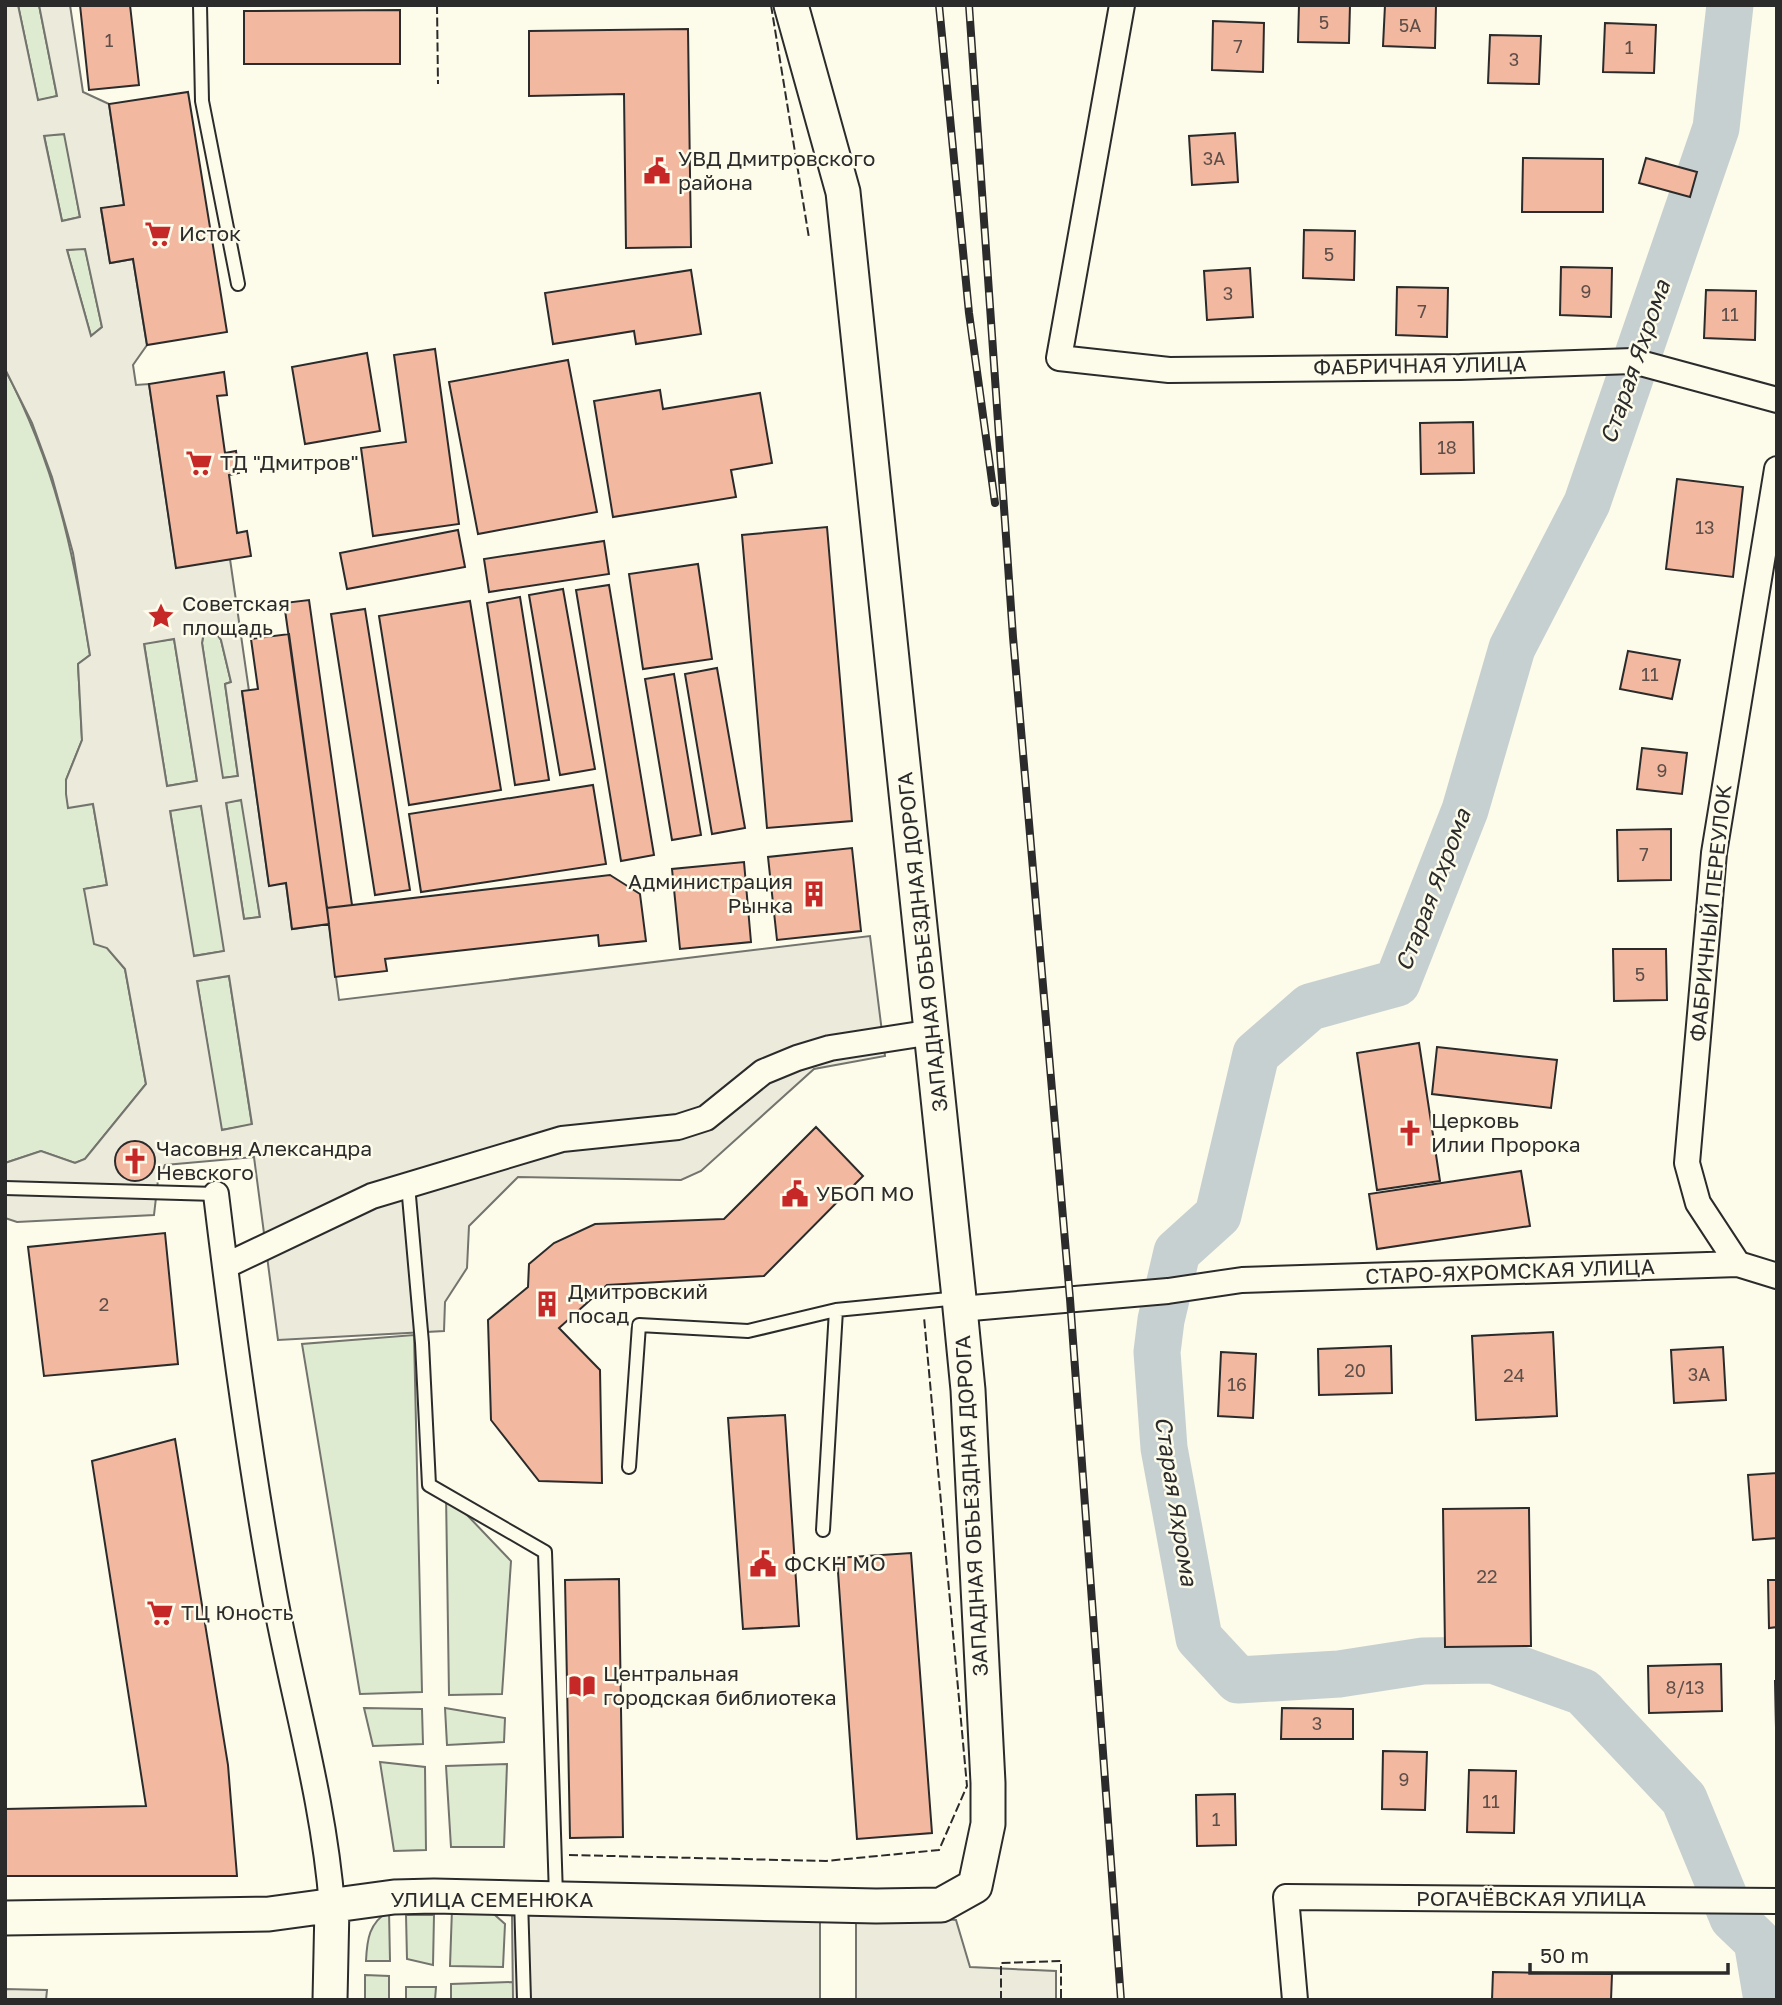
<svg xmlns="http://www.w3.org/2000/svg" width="1782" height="2005" viewBox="0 0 1782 2005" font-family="'Golos Text',sans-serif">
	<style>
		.green { fill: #deebd1; stroke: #74746e; stroke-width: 2 }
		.parking { fill: #eceadb; stroke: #74746e; stroke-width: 2; fill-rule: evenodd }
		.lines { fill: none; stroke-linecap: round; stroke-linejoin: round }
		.river { stroke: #c7d0d0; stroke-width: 47 }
		.building { fill: #f2b8a0; stroke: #2b2b2b; stroke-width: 2 }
		.service-casing { stroke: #2b2b2b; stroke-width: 16 }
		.minor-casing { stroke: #2b2b2b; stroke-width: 28 }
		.secondary-casing { stroke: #2b2b2b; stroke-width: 37 }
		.service { stroke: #fdfbea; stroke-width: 12 }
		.minor { stroke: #fdfbea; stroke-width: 24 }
		.secondary { stroke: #fdfbea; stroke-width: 33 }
		.rail-casing { stroke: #2b2b2b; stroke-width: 8 }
		.rail { stroke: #fdfbea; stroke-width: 5; stroke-dasharray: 16; stroke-linecap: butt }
		.fence { stroke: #2b2b2b; stroke-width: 2; stroke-dasharray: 9 3.5; stroke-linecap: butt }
		.labels { text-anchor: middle; stroke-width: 5; stroke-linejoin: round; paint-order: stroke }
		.number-label { font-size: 18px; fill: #5d4e48 }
		.poi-label { font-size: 21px; fill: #2b2b2b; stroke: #fdfbea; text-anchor: start }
		.street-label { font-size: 21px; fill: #2b2b2b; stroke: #fdfbea }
		.water-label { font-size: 23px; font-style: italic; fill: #2b2b2b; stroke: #fdfbea }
	</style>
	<rect width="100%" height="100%" fill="#fdfbea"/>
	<path class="green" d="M18,5H39L57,96L38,101Z
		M65,134L80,217L62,221L44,135Z
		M85,248L102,327L91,336L67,250Z
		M5,369C55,465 73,549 90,655L78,664L82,740L66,780L93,804L107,885L84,889L107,948L125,969L146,1084L85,1159L75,1163L41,1151L5,1163Z
		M209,633H216L221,640L231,682L225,684L238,776L222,778L202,643L203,637Z
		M174,639L197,781L167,786L144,643Z
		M242,800L260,917L244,919L226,802Z
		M201,805L225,951L193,956L170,810Z
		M229,976L252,1125L221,1130L197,981Z
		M414,1335L422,1692L360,1694L302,1344Z
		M446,1493L511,1561L502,1694L449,1695Z
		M364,1708L422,1709L423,1744L373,1746Z
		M445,1708L505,1718L504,1742L447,1745Z
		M380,1762L425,1767L426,1850L394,1851Z
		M507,1764L504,1847H451L446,1766Z
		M487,1908L505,1924L503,1967L450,1966L452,1909Z
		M389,1911L390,1961H366C367,1939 369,1923 389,1911Z
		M406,1915H434L433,1965L407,1959Z
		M365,1975L389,1976V2000H365Z
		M513,1982V2000H451V1984Z
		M406,1987H436L435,2000H406Z"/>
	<path class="parking" d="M5,5H18L38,100L57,96L39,5H70L83,92L109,104L124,205L101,209L110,263L133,259L147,345L133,365L136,385L149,384L176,567L230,559L249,691L242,692L269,885L286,883L292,929L329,924L339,1000L870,936L885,1056L814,1069L701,1171L681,1180L518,1177L469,1226L467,1268L445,1302L444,1331L278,1340L254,1157L165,1165L158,1180L154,1215L17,1222L5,1218V1163L41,1151L75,1163L85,1159L146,1084L125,969L107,948L94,944L84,889L107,885L93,804L68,808L66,794V780L82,740L78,664L90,655L73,553L52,477L32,423L5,369ZM64,134L80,217L62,221L44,136ZM85,249L102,327L91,336L67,250ZM209,633H216L221,640L231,682L225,684L238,776L223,778L202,643L203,637ZM174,639L197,781L167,786L144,644ZM241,800L260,917L244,919L226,803ZM201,806L224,951L194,956L170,811ZM229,976L252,1124L222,1130L197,981Z
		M856,1912L956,1920L970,1967L1056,1971V2000H856Z
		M512,1914H820V2000H513Z
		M5,1989L47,1990L46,2000H5Z"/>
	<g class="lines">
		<path class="river" d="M1730,5L1716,128L1587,503L1512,648L1465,810L1397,983L1310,1007L1256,1054L1218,1215L1177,1252L1161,1320L1157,1352L1164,1448L1199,1638L1238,1680L1339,1674L1423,1661L1493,1660L1583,1692L1684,1799L1733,1918L1757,1941L1767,2000"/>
	</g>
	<path class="building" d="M80,5H130L139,85L89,90Z
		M1299,5H1350L1349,43L1298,42Z
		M1385,5H1436L1435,48L1383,46Z
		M400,10V64H244V11Z
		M1213,21L1264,23L1263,72L1212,70Z
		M1605,23L1656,25L1654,73L1603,72Z
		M688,29L691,247L626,248L624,94L529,96V31Z
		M1490,35L1541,36L1539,84L1488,83Z
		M188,92L227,332L147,345L133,259L110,263L101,208L124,205L109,104Z
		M1235,133L1238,182L1192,185L1189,136Z
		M1523,158L1603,159V212H1522Z
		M1646,158L1697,172L1690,197L1639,183Z
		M1304,230L1355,231L1354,280L1303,278Z
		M1561,267L1612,268L1611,317L1560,315Z
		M1250,268L1253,317L1207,320L1204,271Z
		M691,270L701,334L636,344L634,331L553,344L545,293Z
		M1397,287L1448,288L1447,337L1396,335Z
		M1706,290L1756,291L1755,340L1704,338Z
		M435,349L459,524L373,536L361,448L406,442L394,355Z
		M367,353L380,431L305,444L292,367Z
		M568,360L597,512L478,534L449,382Z
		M224,372L227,395L217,396L225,453L236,451L239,473L229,475L237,533L247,531L251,556L176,568L149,384Z
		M660,390L663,409L760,393L772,463L731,470L736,497L613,517L594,401Z
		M1473,422L1474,473L1421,474L1420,423Z
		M1677,479L1743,487L1733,577L1666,569Z
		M827,527L852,821L767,828L742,535Z
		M458,530L465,567L347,589L340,553Z
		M604,541L609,574L489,592L484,559Z
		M698,564L712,659L643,669L629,574Z
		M609,585L654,855L621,861L576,590Z
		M563,589L595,769L560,775L529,595Z
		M520,597L549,780L515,785L487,603Z
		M309,600L352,905L327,908L284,603Z
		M470,601L501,790L409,805L379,616Z
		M365,609L410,890L375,895L331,614Z
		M289,634L329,924L292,929L286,883L269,886L242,691L258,689L251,639Z
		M1628,651L1680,660L1672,699L1620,689Z
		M717,668L745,828L712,834L685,674Z
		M674,674L701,835L672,840L645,679Z
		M1642,748L1687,753L1682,794L1637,789Z
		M593,785L606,864L421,892L409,814Z
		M1671,829V880L1618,881L1617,830Z
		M852,848L861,931L777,940L768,857Z
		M744,862L751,942L680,949L672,869Z
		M610,875L640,894L646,941L599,946L598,935L385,959L387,971L335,977L327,908Z
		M1613,949H1666L1667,1000L1614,1001Z
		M1419,1043L1440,1181L1377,1190L1357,1053Z
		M1437,1047L1557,1060L1551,1108L1432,1094Z
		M816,1127L863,1176L764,1276L607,1285L559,1328L600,1370L602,1483L539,1481L491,1420L488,1320L528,1287L529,1264L554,1243L595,1224L724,1219Z
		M115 1161a20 20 0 1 1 40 0a20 20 0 1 1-40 0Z
		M1521,1171L1530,1226L1377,1249L1369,1194Z
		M165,1233L178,1364L44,1376L28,1247Z
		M1553,1332L1557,1416L1476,1420L1472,1336Z
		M1391,1346L1392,1393L1319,1395L1318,1349Z
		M1723,1347L1726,1400L1674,1403L1671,1350Z
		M1221,1352L1256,1354L1253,1418L1218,1416Z
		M785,1415L799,1626L743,1629L728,1418Z
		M175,1439L228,1765L237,1876H5V1809L146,1806L92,1461Z
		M1777,1473V1538L1753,1540L1748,1475Z
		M1529,1508L1531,1646L1445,1647L1443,1509Z
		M911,1553L932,1833L857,1839L837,1558Z
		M619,1579L623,1837L570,1838L565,1580Z
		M1768,1580H1777V1627L1769,1628Z
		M1721,1664L1722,1711L1649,1713L1648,1666Z
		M1775,1681H1777V1727H1776Z
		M1282,1708L1353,1709V1739H1281Z
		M1383,1751L1427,1752L1425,1810L1382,1809Z
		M1469,1770L1516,1771L1514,1833L1467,1832Z
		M1235,1794L1236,1845L1197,1846L1196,1795Z
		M1493,1972L1612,1974L1611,2000H1492Z"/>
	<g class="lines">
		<g class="service-casing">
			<path id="service" d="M200,5L202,101L238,284
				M408,1185L422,1343L429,1485L545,1552L556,1896
				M5,1188L216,1194
				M629,1467L639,1325L748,1331L836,1310L959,1298
				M823,1530L836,1310
				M521,1899L524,2000"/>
		</g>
		<g class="minor-casing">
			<path id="minor" d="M1122,5L1059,358L1169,370L1460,367L1633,361L1777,400
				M216,1194C232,1327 250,1461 274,1593C293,1697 324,1800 332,1906
				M1738,1264L1698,1203L1687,1163L1714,853L1777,469
				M225,1266L372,1196L562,1139L678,1127L706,1118L763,1072L797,1058L830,1048L933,1032
				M960,1309L1168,1291L1242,1280L1738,1264L1777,1276
				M1295,2000L1286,1897L1777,1901"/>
		</g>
		<g class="secondary-casing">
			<path id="secondary" d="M5,1918L269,1914L394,1897L434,1896L876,1906L941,1905L975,1886L988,1824V1783L968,1390L959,1298L843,192L791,5
				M330,2000L332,1906"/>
		</g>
		<use href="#service" class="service"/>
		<use href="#minor" class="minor"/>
		<use href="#secondary" class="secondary"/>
		<g class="rail-casing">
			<path id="rail" d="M939,5L969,313L995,503
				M969,5L1013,637L1070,1299L1121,2000"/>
		</g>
		<use href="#rail" class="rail"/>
		<path class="fence" d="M437,5L438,84
			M771,5L809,238
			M569,1855L826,1861L939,1850L967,1786L924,1317
			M1001,2000V1963L1061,1961V2000"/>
	</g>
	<defs>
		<g id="civic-bare" transform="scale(2.1)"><path d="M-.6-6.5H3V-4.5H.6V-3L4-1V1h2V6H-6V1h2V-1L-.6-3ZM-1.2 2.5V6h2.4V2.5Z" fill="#c62828" stroke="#fdfbea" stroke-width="2.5" paint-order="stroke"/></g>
		<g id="supermarket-bare" transform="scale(2.1)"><path d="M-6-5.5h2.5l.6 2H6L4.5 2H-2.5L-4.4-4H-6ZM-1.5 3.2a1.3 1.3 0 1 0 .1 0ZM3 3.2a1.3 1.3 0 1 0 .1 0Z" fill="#c62828" stroke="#fdfbea" stroke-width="2.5" paint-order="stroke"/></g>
		<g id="sight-bare" transform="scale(2.1)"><path d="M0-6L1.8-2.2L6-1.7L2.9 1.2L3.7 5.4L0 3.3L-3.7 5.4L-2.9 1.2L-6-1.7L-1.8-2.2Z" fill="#c62828" stroke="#fdfbea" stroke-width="2.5" paint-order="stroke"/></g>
		<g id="building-bare" transform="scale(2.1)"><path d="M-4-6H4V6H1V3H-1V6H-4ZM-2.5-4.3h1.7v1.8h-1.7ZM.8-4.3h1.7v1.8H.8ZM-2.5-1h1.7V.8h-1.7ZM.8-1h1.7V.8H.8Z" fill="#c62828" stroke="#fdfbea" stroke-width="2.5" paint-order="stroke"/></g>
		<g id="church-bare" transform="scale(2.1)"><path d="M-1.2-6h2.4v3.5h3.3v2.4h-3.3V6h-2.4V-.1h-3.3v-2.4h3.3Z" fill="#c62828" stroke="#fdfbea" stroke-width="2.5" paint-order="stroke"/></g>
		<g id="library-bare" transform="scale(2.1)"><path d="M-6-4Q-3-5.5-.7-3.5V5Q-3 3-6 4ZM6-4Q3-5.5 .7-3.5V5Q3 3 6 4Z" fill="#c62828" stroke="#fdfbea" stroke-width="2.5" paint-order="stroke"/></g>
	</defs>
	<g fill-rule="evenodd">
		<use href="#civic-bare" x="657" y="171"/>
		<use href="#supermarket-bare" x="158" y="234"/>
		<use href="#supermarket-bare" x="199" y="463"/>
		<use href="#sight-bare" x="161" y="616"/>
		<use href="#building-bare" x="814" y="894"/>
		<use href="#church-bare" x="1410" y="1133"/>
		<use href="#church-bare" x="135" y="1161"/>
		<use href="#civic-bare" x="795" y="1194"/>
		<use href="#building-bare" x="547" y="1304"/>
		<use href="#civic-bare" x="763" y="1564"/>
		<use href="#supermarket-bare" x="160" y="1613"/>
		<use href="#library-bare" x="582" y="1686"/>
	</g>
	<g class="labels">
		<g class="number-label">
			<text x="1324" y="29">5</text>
			<text x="1410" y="32">5А</text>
			<text x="109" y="47">1</text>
			<text x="1238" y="53">7</text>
			<text x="1629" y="54">1</text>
			<text x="1514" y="66">3</text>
			<text x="1214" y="165">3А</text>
			<text x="1329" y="261">5</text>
			<text x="1586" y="298">9</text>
			<text x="1228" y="300">3</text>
			<text x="1422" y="318">7</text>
			<text x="1730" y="321">11</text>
			<text x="1447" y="454">18</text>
			<text x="1705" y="534">13</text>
			<text x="1650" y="681">11</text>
			<text x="1662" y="777">9</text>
			<text x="1644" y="861">7</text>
			<text x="1640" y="981">5</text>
			<text x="104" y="1311">2</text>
			<text x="1355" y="1377">20</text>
			<text x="1699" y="1381">3А</text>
			<text x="1514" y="1382">24</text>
			<text x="1237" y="1391">16</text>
			<text x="1487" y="1583">22</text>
			<text x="1685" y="1694">8/13</text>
			<text x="1317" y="1730">3</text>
			<text x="1404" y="1786">9</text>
			<text x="1491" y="1808">11</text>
			<text x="1216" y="1826">1</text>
		</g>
		<g class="poi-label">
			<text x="678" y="166">УВД Дмитровского<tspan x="678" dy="24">района</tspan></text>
			<text x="179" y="241">Исток</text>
			<text x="220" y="470">ТД "Дмитров"</text>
			<text x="182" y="611">Советская<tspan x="182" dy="24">площадь</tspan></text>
			<text x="793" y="889" text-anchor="end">Администрация<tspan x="793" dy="24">Рынка</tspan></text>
			<text x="1431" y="1128">Церковь<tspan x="1431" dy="24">Илии Пророка</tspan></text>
			<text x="156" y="1156">Часовня Александра<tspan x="156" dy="24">Невского</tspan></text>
			<text x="816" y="1201">УБОП МО</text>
			<text x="568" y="1299">Дмитровский<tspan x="568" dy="24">посад</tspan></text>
			<text x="784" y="1571">ФСКН МО</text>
			<text x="181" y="1620">ТЦ Юность</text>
			<text x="603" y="1681">Центральная<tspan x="603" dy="24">городская библиотека</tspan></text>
		</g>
		<g class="street-label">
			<text transform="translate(1420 366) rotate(-1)" y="7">ФАБРИЧНАЯ УЛИЦА</text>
			<text transform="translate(1711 913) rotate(-84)" y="7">ФАБРИЧНЫЙ ПЕРЕУЛОК</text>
			<text transform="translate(923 942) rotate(-96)" y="7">ЗАПАДНАЯ ОБЪЕЗДНАЯ ДОРОГА</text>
			<text transform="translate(1510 1272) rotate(-2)" y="7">СТАРО-ЯХРОМСКАЯ УЛИЦА</text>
			<text transform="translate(972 1506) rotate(-93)" y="7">ЗАПАДНАЯ ОБЪЕЗДНАЯ ДОРОГА</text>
			<text x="1531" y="1906">РОГАЧЁВСКАЯ УЛИЦА</text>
			<text x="492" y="1907">УЛИЦА СЕМЕНЮКА</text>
		</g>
		<g class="water-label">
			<text transform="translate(1635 362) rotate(-71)" y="8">Старая Яхрома</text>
			<text transform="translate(1433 890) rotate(-69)" y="8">Старая Яхрома</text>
			<text transform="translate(1176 1501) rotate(81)" y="8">Старая Яхрома</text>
		</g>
	</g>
	<rect width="1782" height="2005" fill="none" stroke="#2b2b2b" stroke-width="14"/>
	<path d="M1530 1963v10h198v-10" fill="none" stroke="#2b2b2b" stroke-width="3.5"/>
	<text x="1540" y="1963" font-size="21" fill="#2b2b2b" stroke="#fdfbea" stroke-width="5" paint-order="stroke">50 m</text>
</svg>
